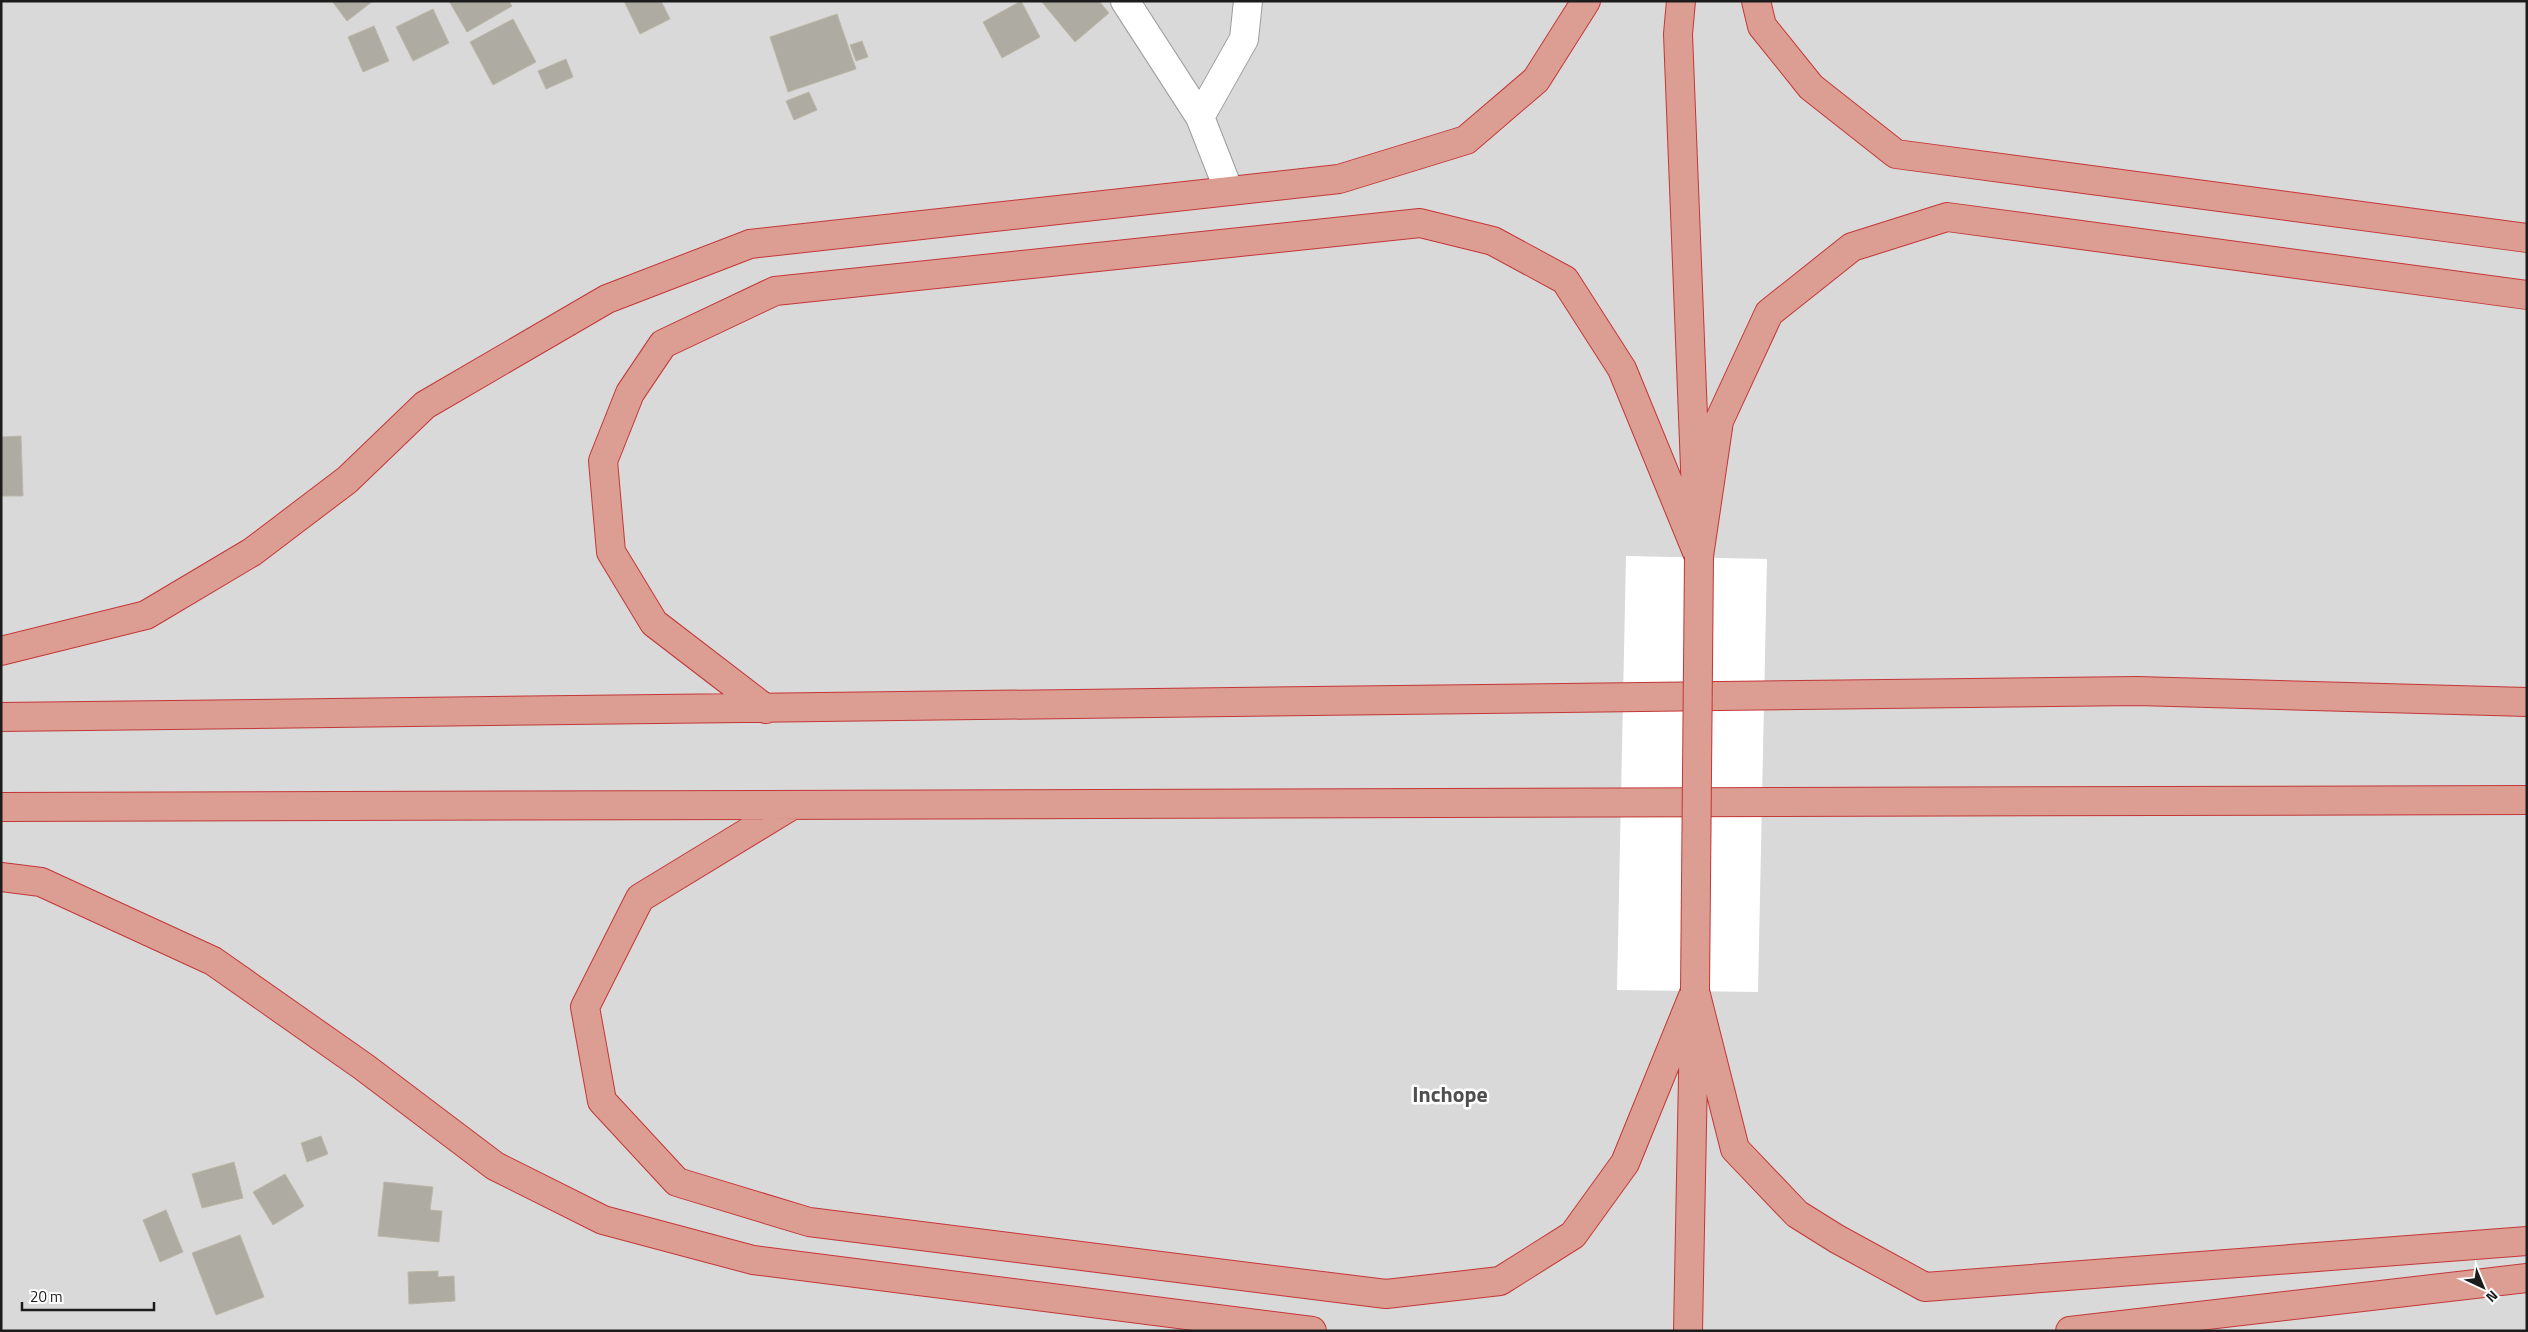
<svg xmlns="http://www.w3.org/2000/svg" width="2528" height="1332" viewBox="0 0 2528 1332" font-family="'Titillium Web',sans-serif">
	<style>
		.residential { fill: #dad9d9 }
		.pier { fill: #fff }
		.building { fill: #aeaba2; stroke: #bcb7a7 }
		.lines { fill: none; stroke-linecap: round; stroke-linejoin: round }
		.minor-casing { stroke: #9d9d9d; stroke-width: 30 }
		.highway-casing { stroke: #c33737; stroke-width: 30 }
		.minor { stroke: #fff; stroke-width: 28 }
		.highway { stroke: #dc9d92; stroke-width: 28 }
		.highway-bridge-casing { stroke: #c33737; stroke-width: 30; stroke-linecap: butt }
		.highway-bridge { stroke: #dc9d92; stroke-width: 28 }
		.labels { text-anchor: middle; stroke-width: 5; stroke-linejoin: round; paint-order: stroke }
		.town-label { font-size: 22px; font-weight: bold; fill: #4f4f4f; stroke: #fff }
	</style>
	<rect width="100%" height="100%" fill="#ecece2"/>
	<path class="residential" d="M1,1H2527V1331H1Z"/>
	<path class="pier" d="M1626,556L1767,559L1758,992L1617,990Z"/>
	<path class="building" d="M332,1H373L347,21Z
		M449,1H509L512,6L467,32Z
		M624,1H661L670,19L640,34Z
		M1021,1L1040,37L1002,58L983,22Z
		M1041,1H1099L1109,13L1075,42Z
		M433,9L449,43L413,61L396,27Z
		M837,14L856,69L788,92L770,37Z
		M513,19L536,62L493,85L470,42Z
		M374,26L389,61L363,72L348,37Z
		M862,41L868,57L856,61L850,45Z
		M566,59L573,77L546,89L538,71Z
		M809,92L817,110L794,120L786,101Z
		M21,436L23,496H1V437Z
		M321,1136L328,1154L307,1162L301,1143Z
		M234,1162L243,1198L202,1208L192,1174Z
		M285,1174L304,1206L273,1225L253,1192Z
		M384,1182L433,1187L430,1210L442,1211L439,1242L378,1236Z
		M166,1210L183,1252L160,1262L143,1220Z
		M240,1235L264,1297L216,1315L192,1253Z
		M438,1271V1277L454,1276L455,1301L409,1304L408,1272Z"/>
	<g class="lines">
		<g class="minor-casing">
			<path id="minor" d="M1125,1L1200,117L1229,191
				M1200,117L1244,39L1248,1"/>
		</g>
		<g class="highway-casing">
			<path id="highway" d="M1681,1L1678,34L1696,493
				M1756,1L1762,26L1811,87L1896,154L2527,238
				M1699,556L1719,421L1769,313L1852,247L1947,217L2527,295
				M1,651L146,615L252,552L347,480L425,405L607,299L750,244L1339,179L1466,140L1536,80L1586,1
				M766,709L654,623L611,552L603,461L630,393L663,344L775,291L1420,223L1493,241L1565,280L1622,369L1699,557
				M1,717L2137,691L2527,702
				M791,806L640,898L585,1007L602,1101L677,1182L809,1222L1386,1294L1500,1281L1573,1235L1625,1163L1695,991
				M1,807L2527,800
				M1,877L41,882L213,961L364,1067L495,1166L603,1220L753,1260L1312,1331
				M1695,991L1735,1149L1797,1214L1837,1239L1925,1287L2527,1241
				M1688,1331L1694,1025
				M2070,1331L2527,1278"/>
		</g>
		<use href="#minor" class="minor"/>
		<use href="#highway" class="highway"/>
		<g class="highway-bridge-casing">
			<path id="highway-bridge" d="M1695,991L1699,557"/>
		</g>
		<use href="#highway-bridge" class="highway-bridge"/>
	</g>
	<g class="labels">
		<g class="town-label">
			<text x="1450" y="1102">Inchope</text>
		</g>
	</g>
	<rect width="2528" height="1332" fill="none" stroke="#1c1c1c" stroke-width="5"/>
	<g transform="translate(2483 1287) rotate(136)" stroke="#ffffff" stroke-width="4" paint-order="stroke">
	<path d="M0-4L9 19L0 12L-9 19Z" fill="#1c1c1c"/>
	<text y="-8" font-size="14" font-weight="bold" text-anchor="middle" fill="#1c1c1c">N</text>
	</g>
	<path d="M22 1302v8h132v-8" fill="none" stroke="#1c1c1c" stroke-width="2.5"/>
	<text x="30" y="1302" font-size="15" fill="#1c1c1c" stroke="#ffffff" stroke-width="4" paint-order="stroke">20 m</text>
</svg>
